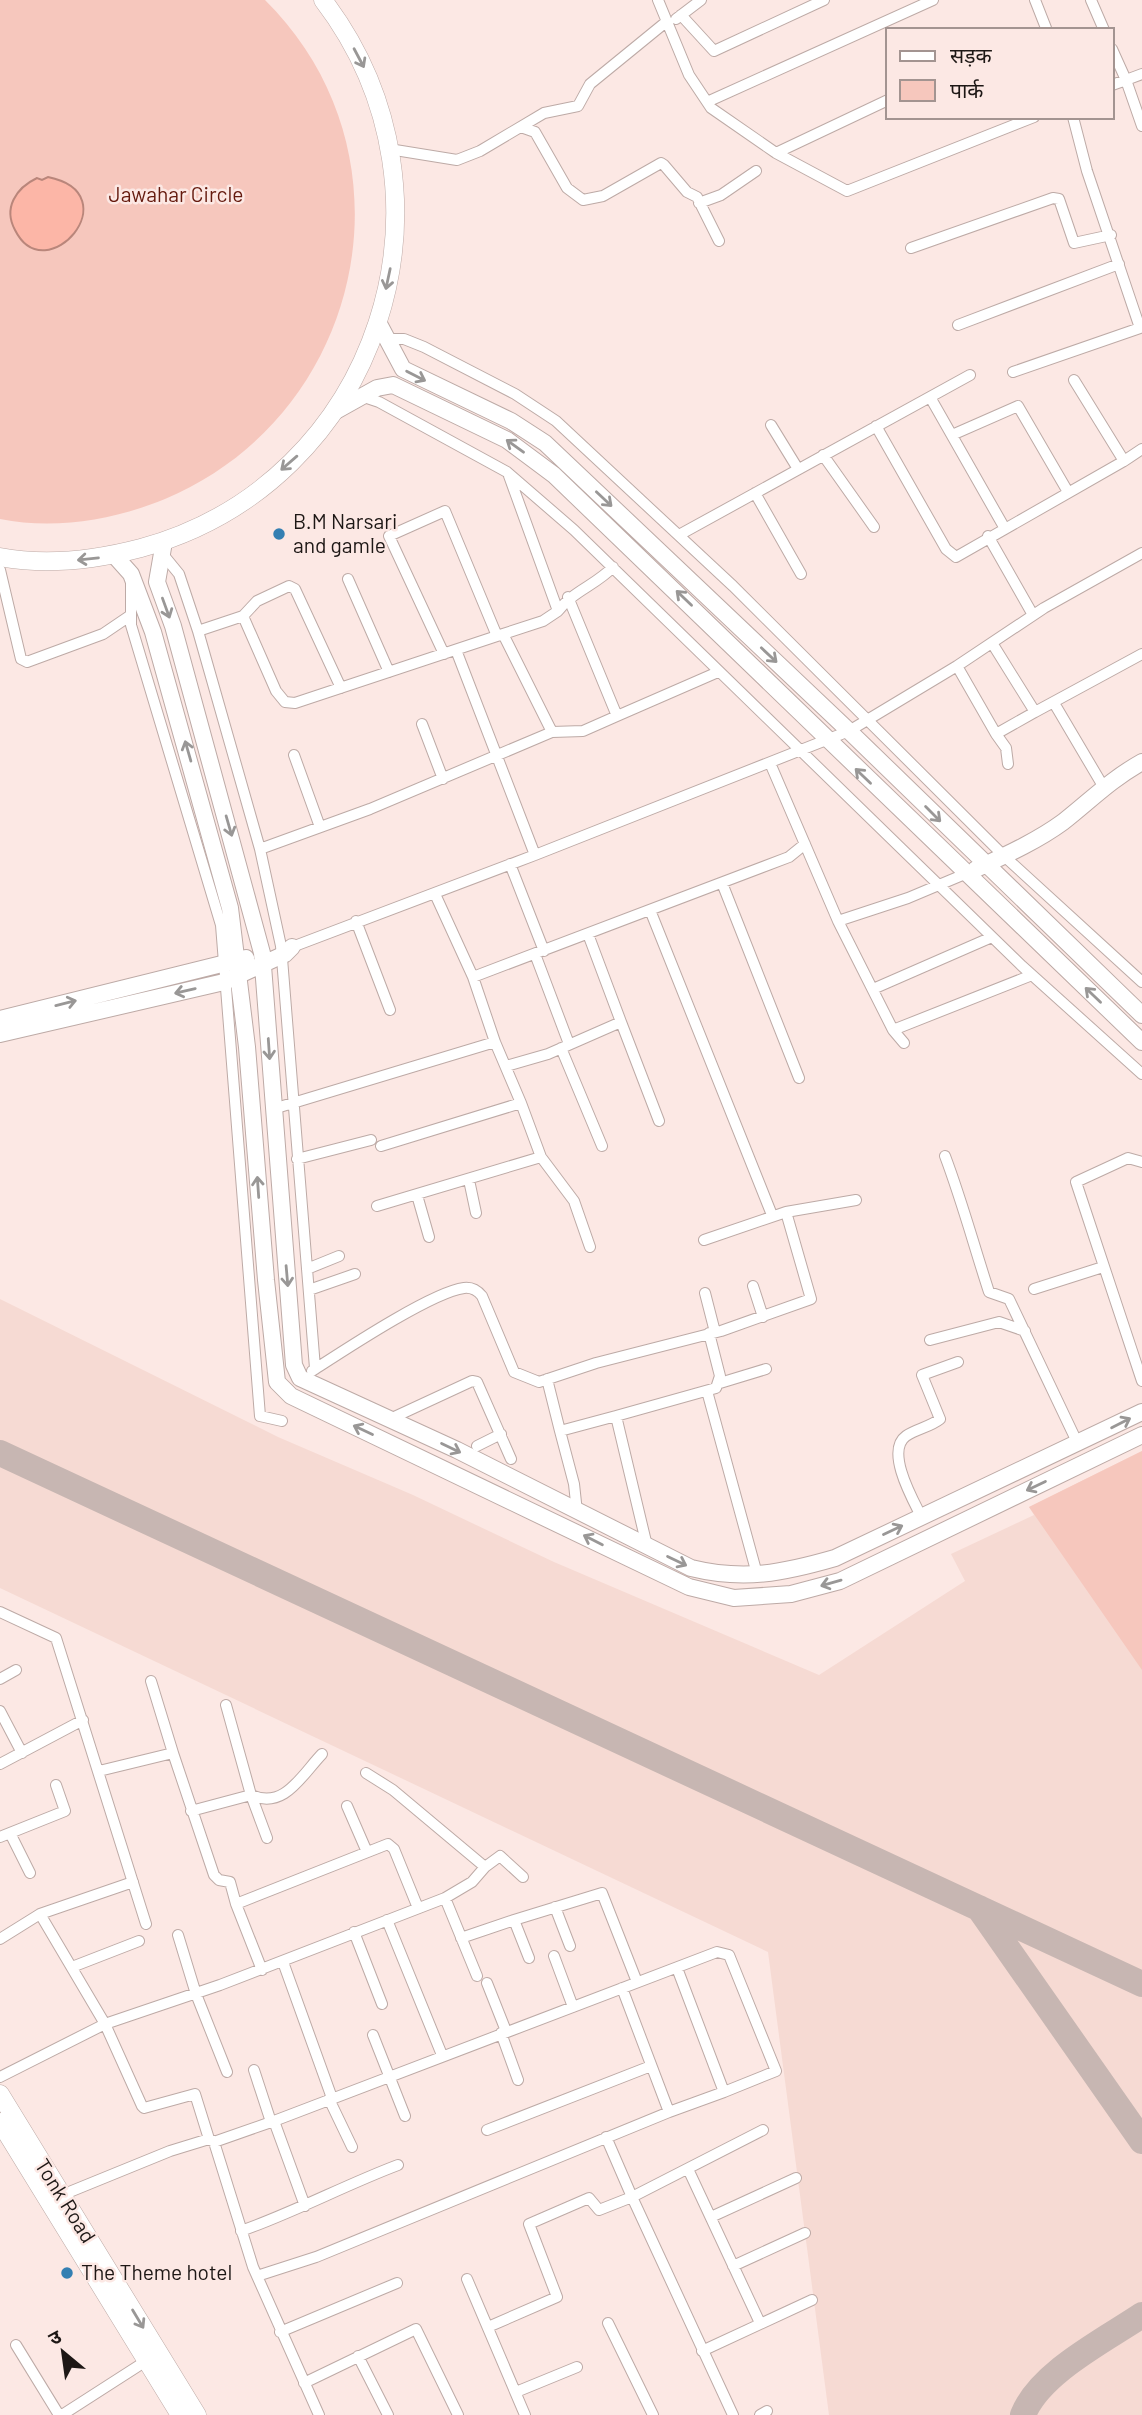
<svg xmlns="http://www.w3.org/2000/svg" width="1142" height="2415" viewBox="0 0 1142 2415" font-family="Barlow,'Noto Sans Devanagari',sans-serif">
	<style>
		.built { fill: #f6dad3 }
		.green { fill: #f6c7bd }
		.water { fill: #fcb6a7; stroke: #b9867b; stroke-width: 2 }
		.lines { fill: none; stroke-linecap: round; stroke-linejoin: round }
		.taxiway { stroke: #c7b6b2; stroke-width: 26 }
		.street-casing { stroke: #bdaaa6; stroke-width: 12 }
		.secondary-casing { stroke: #bdaaa6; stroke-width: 18 }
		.primary-casing { stroke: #bdaaa6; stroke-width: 19 }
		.street { stroke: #fff; stroke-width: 10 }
		.secondary { stroke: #fff; stroke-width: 16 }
		.primary { stroke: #fff; stroke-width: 18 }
		.oneway { stroke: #999796 }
		.poi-dot { fill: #347fb2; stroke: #fce8e4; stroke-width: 2.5 }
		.labels { text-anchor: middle; stroke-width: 5; stroke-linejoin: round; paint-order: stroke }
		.park-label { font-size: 21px; fill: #651a0e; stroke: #fce8e4 }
		.poi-label { font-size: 21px; fill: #1d1715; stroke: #fce8e4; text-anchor: start }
		.street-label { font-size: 21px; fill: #1d1715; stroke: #fce8e4 }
	</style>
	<rect width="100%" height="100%" fill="#fce8e4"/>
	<path class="built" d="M0,1299L278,1437L413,1495L554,1562L819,1675L965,1581L951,1554L1034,1515L1029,1507L1142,1451V2415H829L768,1952L0,1588Z"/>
	<path class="green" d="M0,0H265C421,154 365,415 165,499C114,520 55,530 0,519Z
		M1142,1451V1670L1029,1507Z"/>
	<path class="water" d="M48,177C131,194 46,292 15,230C3,208 16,188 37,178L42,180Z"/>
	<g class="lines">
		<path class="taxiway" d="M0,1453L1142,1984
			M979,1908L1142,2141
			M1023,2415C1039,2373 1105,2340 1142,2315"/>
		<g class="street-casing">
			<path id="street" d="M658,0L689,75L711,108L776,153L888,100
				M1035,0L1046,28
				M1091,0L1104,30
				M681,15L714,51L824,0
				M676,19L701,0
				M1112,49L1126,80L1112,85
				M1142,74L1126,80L1142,126
				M707,102L933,0
				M521,127L535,132L567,188L583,200L603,196L661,163L664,165L687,192L697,197L719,241
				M389,149L457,160L480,151L544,113L578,106L590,84L666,22
				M776,153L847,191L1034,117
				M699,203L721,195L756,171
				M911,248L1053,198L1059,199L1074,243L1111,235
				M958,325L1119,264
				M386,339H404L424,347L515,394L556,421L733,586L1003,855L1142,982
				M1013,372L1140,328L1087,171L1073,117
				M361,396L379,402L507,472L574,530L1022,966L1142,1074
				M930,397L1004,527
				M771,425L798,469
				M876,426L946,549L956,557L1124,461L1074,380
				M952,435L1018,406L1068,492
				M823,455L874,527
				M1124,461L1142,449
				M508,473L558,611C573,591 596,585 613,567
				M755,493L801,574
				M679,535L970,375
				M988,536L1033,615
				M161,552L179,574L198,631L260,849L281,946L315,1368
				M0,570L21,659L27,662L103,634L131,615
				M348,579L389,672
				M131,583V625L221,925L260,1416L282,1421
				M558,611L543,621L503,634L552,732L583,731L617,716L568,597
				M243,616L257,601L289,586L295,589L341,688
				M198,631L243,616L276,691L285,702L295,703L503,634
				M992,643L1035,712L1142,654
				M456,650L535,855
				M444,654L389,536L445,511L497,636
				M957,666L996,734L1035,712
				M1054,703L1103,786
				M617,716L718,672
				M422,724L443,779
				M996,734L1006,748L1008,764
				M294,755L320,827
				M770,763L838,921L893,1030L904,1043
				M260,849L370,809L552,732
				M510,864L544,951
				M722,883L799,1078
				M435,894L473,977L789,857L805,844
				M650,910L772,1215
				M356,921L390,1010
				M838,921L908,898L965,874
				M292,947L535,855L849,731L957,666L1044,608L1142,553
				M535,954L569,1044
				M873,989L992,937
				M621,1022L659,1121
				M893,1030L1032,975
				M561,1048L602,1146
				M506,1066L548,1054L621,1022L588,934
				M521,1103L541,1157L574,1201L590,1247
				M273,1109L495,1042L473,977
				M381,1146L521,1103L495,1042
				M945,1156C962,1201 974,1246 989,1292L1009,1299L1078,1444
				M297,1159L371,1140
				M1142,1162L1128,1158L1076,1182L1142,1381
				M469,1180L476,1213
				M417,1195L429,1237
				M377,1206L541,1157
				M786,1212L856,1200
				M307,1269L339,1256
				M753,1286L763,1317
				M1034,1289L1103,1267
				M309,1290L355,1274
				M705,1293L715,1332
				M930,1340L999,1322L1025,1331
				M312,1371C343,1351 432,1292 464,1288C472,1287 477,1290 482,1296L514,1372L539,1382L596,1363L721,1331L811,1299L786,1212L704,1240
				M547,1379L560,1431
				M720,1383L766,1369
				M707,1391L757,1574
				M616,1416L716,1388L720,1376L709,1333
				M390,1419L472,1381L477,1382L511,1459
				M477,1446L501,1434
				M577,1512L574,1484L560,1431L616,1416L647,1546
				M921,1516C913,1500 885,1451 906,1436C916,1429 930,1427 940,1419L922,1375L958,1362
				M0,1612L56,1638L146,1924
				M0,1679L16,1670
				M0,1711L22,1753
				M173,1753L214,1875L219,1880L230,1882L236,1904
				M0,1764L83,1720
				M99,1771L173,1753L151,1681
				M251,1795C284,1810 301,1776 322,1754
				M251,1795L267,1838
				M347,1806L367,1852
				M191,1811L251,1795L226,1705
				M10,1833L30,1873
				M0,1837L65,1811L56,1785
				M485,1867L500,1856L523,1877
				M445,1898L477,1976
				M555,1907L570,1946
				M387,1920L442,2055
				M514,1920L602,1893L637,1982
				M354,1932L382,2004
				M178,1935L196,1994L227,2072
				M461,1938L514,1920L529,1958
				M0,1939L40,1914L133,1882
				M554,1956L573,2007
				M283,1962L332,2098
				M72,1967L139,1941
				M262,1970L236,1904L388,1844L394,1849L418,1908
				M487,1983L506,2031
				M622,1988L669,2112L724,2092
				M501,2033L518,2080
				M373,2035L405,2116
				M254,2070L271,2122
				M0,2077L105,2024L40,1914
				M329,2099L352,2147
				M274,2121L305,2206
				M487,2130L651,2066
				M606,2137L632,2197L763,2130
				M209,2139L195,2094L144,2108L142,2106L105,2024L220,1985L445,1898L472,1882L485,1867L393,1790L366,1773
				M214,2142L253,2267L319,2415
				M688,2169L760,2323
				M62,2195L170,2151L209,2139L214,2142L274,2121L717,1952L729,1955L776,2071L724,2092L677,1968
				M711,2217L796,2178
				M241,2231C295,2212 345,2185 398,2165
				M733,2266L805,2233
				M257,2276L316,2257L669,2112
				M467,2279L525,2415
				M608,2323L653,2415
				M488,2327L557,2297L529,2224L589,2198L599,2210L632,2197L733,2415
				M280,2332L397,2283
				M16,2345L59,2415
				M702,2351L812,2300
				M358,2356L388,2415
				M304,2383L416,2329L458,2415
				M516,2392L577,2367
				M62,2415L146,2361
				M760,2415L767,2411"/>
		</g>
		<g class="secondary-casing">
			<path id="secondary" d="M378,322L403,369L511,421L545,443L849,731L1142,1015
				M334,412L377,388L393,385L507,440L554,475L1142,1042
				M164,542L157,582L173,626L262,953L294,1365L300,1378L457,1450L691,1568C744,1581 783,1573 835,1558L1142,1412
				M114,555L131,574L153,632L230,908L247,1047L266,1280L277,1382L291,1396L689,1587L734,1598L791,1594L840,1581L1142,1435
				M976,869C1006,855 1037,841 1063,822C1091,800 1110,780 1142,762
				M0,1019L246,958
				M0,1034L224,982L285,954L292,947"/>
		</g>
		<g class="primary-casing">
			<path id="primary" d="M0,557C47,566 95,560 141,548C380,483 472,195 323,0
				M0,2094L197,2415
				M0,2122L180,2415"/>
		</g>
		<use href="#street" class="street"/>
		<use href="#secondary" class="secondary"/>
		<use href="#primary" class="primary"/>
	</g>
	<defs><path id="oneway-shaft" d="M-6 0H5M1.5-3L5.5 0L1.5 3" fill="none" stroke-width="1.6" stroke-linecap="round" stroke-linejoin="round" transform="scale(1.75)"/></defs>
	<g class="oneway">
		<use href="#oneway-shaft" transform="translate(359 58) rotate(62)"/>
		<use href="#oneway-shaft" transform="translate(388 279) rotate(102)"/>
		<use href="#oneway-shaft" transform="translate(416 376) rotate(27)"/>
		<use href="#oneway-shaft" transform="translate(515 446) rotate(-144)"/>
		<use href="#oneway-shaft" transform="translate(289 463) rotate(139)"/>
		<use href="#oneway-shaft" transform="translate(604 499) rotate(43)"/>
		<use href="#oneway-shaft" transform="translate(88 559) rotate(174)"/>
		<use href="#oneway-shaft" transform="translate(684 598) rotate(-136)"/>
		<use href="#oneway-shaft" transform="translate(166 608) rotate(70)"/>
		<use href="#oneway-shaft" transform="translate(769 655) rotate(43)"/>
		<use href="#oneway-shaft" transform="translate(188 751) rotate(-106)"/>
		<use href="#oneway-shaft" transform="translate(863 776) rotate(-136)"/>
		<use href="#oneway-shaft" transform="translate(933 814) rotate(45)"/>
		<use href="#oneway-shaft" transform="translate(229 826) rotate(74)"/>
		<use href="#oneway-shaft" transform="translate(185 991) rotate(167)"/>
		<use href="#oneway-shaft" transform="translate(1093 995) rotate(-136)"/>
		<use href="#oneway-shaft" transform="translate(66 1003) rotate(-14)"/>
		<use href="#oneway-shaft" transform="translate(269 1049) rotate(86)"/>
		<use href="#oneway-shaft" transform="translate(258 1187) rotate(-94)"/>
		<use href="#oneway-shaft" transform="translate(287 1276) rotate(85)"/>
		<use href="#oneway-shaft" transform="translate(1121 1423) rotate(-27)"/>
		<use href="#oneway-shaft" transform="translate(363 1430) rotate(-155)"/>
		<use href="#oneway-shaft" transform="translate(451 1448) rotate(26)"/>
		<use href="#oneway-shaft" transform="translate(1036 1486) rotate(154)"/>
		<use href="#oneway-shaft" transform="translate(893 1530) rotate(-25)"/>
		<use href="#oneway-shaft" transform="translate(593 1540) rotate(-153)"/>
		<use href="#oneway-shaft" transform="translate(677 1561) rotate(26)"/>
		<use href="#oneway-shaft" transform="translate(831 1583) rotate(164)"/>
		<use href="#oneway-shaft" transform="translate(138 2319) rotate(59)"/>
	</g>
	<g class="poi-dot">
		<circle cx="279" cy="534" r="7"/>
		<circle cx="67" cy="2273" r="7"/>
	</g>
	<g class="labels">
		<g class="park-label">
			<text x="176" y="202">Jawahar Circle</text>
		</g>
		<g class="poi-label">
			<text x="293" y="529">B.M Narsari<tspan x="293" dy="24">and gamle</tspan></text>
			<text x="81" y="2280">The Theme hotel</text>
		</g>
		<g class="street-label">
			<text transform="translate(65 2201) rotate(58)" y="7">Tonk Road</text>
		</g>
	</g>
	<rect x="886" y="28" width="228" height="91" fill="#fce8e4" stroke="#a39491" stroke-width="2"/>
	<rect x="900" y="51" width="35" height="10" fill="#ffffff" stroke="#a39491" stroke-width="2"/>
	<text x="950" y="63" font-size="21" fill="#1d1715">सड़क</text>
	<rect x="900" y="80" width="35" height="21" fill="#f6c7bd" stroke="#a39491" stroke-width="2"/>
	<text x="950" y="98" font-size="21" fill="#1d1715">पार्क</text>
	<g transform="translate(63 2352) rotate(331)" stroke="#fce8e4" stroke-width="5" paint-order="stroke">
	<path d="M0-5L12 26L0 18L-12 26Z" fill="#1d1715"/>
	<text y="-10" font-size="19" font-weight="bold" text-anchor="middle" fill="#1d1715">उ</text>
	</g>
</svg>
